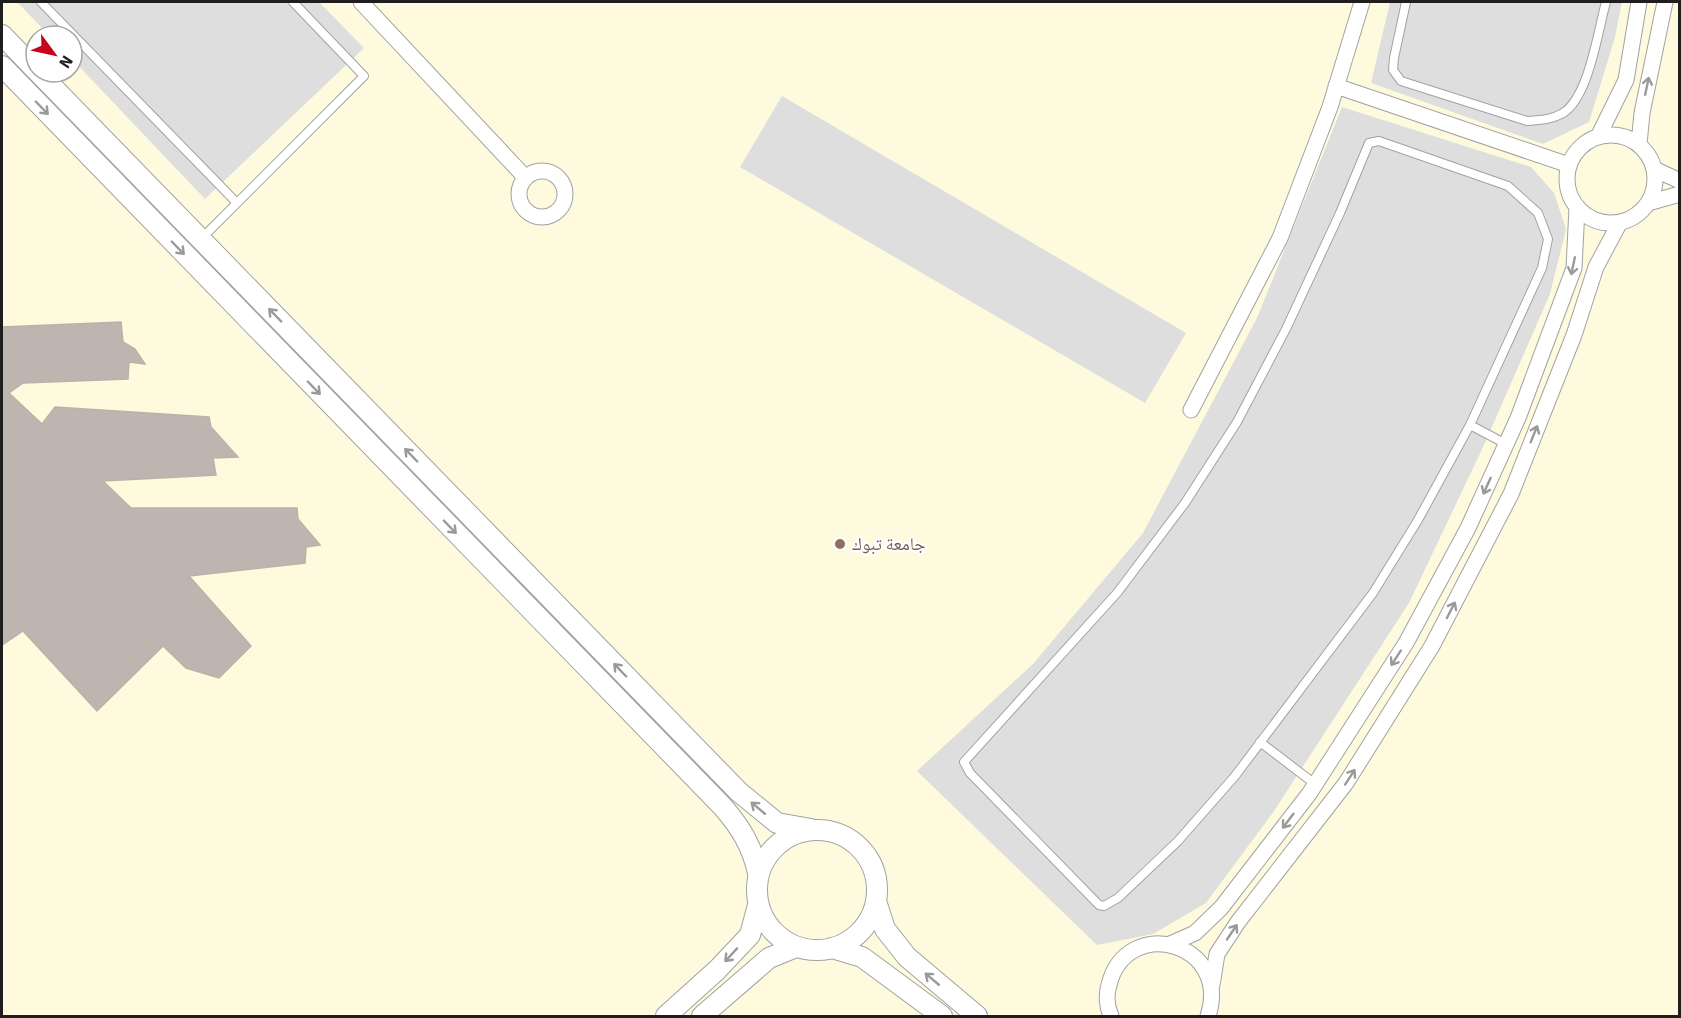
<svg xmlns="http://www.w3.org/2000/svg" width="1681" height="1018" viewBox="0 0 1681 1018" font-family="Signika,'Noto Naskh Arabic',sans-serif">
	<style>
		.education { fill: #fefadd; fill-rule: evenodd }
		.parking { fill: #dedede }
		.building { fill: #bfb5b0; stroke: #c0afa7; stroke-width: 1.5 }
		.lines { fill: none; stroke-linecap: round; stroke-linejoin: round }
		.service-casing { stroke: #a2a2a2; stroke-width: 10 }
		.minor-casing { stroke: #a2a2a2; stroke-width: 17 }
		.tertiary-casing { stroke: #a2a2a2; stroke-width: 22 }
		.service { stroke: #fff; stroke-width: 8 }
		.minor { stroke: #fff; stroke-width: 15 }
		.tertiary { stroke: #fff; stroke-width: 20 }
		.oneway { stroke: #9a9a9a }
		.education-dot { fill: #8d6e63; stroke: #fff; stroke-width: 2 }
		.labels { text-anchor: middle; stroke-width: 4.5; stroke-linejoin: round; paint-order: stroke }
		.education-label { font-size: 18px; fill: #785e54; stroke: #fff; text-anchor: start }
	</style>
	<rect width="100%" height="100%" fill="#efeae4"/>
	<path class="education" d="M2,2H1679V1016H2ZM36,36H72V72H36Z"/>
	<path class="parking" d="M17,2H319L364,48L205,199L72,59V36H50Z
		M1390,2H1622L1615,37L1589,122L1543,144L1371,83Z
		M782,96L1186,333L1145,403L740,167Z
		M1342,107L1531,167L1554,193L1566,229L1550,294L1484,445L1409,603L1274,811L1206,903L1153,934L1097,945L917,771L1033,664L1143,533L1257,318Z"/>
	<path class="building" d="M121,322L123,342L135,349L145,364L129,362L128,379L23,383L9,393L42,424L55,407L209,417L211,427L238,457L213,458L216,475L103,481L131,508H297L298,519L320,545L306,547L305,563L189,576L251,646L219,678L186,668L163,646L97,711L23,631L2,645V327Z"/>
	<g class="lines">
		<g class="service-casing">
			<path id="service" d="M41,2L237,203
				M1406,2L1394,58L1393,70L1401,81L1527,121C1541,120 1551,120 1563,113C1589,97 1598,30 1606,2
				M1379,141L1508,186L1538,213L1548,239L1542,268L1470,425L1418,520L1373,593L1235,776L1178,841L1118,898L1104,906L1099,905L970,773L964,762L1117,593L1185,503L1237,422L1286,329L1340,213L1369,143Z
				M202,238L364,76L293,2
				M1470,425L1506,444
				M1260,742L1315,784"/>
		</g>
		<g class="minor-casing">
			<path id="minor" d="M361,2L525,177
				M1336,86L1569,165
				M1567 179a44 44 0 1 1 88 0a44 44 0 1 1-88 0Z
				M1598,137L1626,80L1639,2
				M1639,144L1642,113L1665,2
				M1654,169L1680,181
				M519 194a23 23 0 1 1 46 0a23 23 0 1 1-46 0Z
				M1648,203L1680,194
				M1191,410L1280,238L1330,107L1362,2
				M1170,944L1195,933L1221,908L1309,794L1406,643L1468,528L1518,418L1574,268L1577,208
				M1212,985L1217,954L1238,922L1346,783L1432,646L1511,494L1574,335L1596,267L1620,222
				M1111,1016C1107,1007 1106,995 1109,985C1126,914 1232,942 1208,1016"/>
		</g>
		<g class="tertiary-casing">
			<path id="tertiary" d="M2,35L36,70
				M2,66L723,807C741,828 752,846 758,873
				M38,72L739,792L777,823L811,829
				M757 890a60 60 0 1 1 120 0a60 60 0 1 1-120 0Z
				M876,901L885,929L907,957L977,1016
				M832,948L862,957L942,1016
				M666,1016L717,970L750,935L758,905
				M702,1016L769,958L796,947"/>
		</g>
		<use href="#service" class="service"/>
		<use href="#minor" class="minor"/>
		<use href="#tertiary" class="tertiary"/>
	</g>
	<defs><path id="oneway-shaft" d="M-6 0H5M1.5-3L5.5 0L1.5 3" fill="none" stroke-width="1.6" stroke-linecap="round" stroke-linejoin="round" transform="scale(1.5)"/></defs>
	<g class="oneway">
		<use href="#oneway-shaft" transform="translate(1647 86) rotate(-78)"/>
		<use href="#oneway-shaft" transform="translate(42 108) rotate(46)"/>
		<use href="#oneway-shaft" transform="translate(178 248) rotate(46)"/>
		<use href="#oneway-shaft" transform="translate(1573 266) rotate(102)"/>
		<use href="#oneway-shaft" transform="translate(275 315) rotate(-134)"/>
		<use href="#oneway-shaft" transform="translate(314 388) rotate(46)"/>
		<use href="#oneway-shaft" transform="translate(1534 434) rotate(-68)"/>
		<use href="#oneway-shaft" transform="translate(411 455) rotate(-134)"/>
		<use href="#oneway-shaft" transform="translate(1487 486) rotate(114)"/>
		<use href="#oneway-shaft" transform="translate(450 527) rotate(46)"/>
		<use href="#oneway-shaft" transform="translate(1451 610) rotate(-63)"/>
		<use href="#oneway-shaft" transform="translate(1396 658) rotate(123)"/>
		<use href="#oneway-shaft" transform="translate(620 670) rotate(-134)"/>
		<use href="#oneway-shaft" transform="translate(1350 777) rotate(-57)"/>
		<use href="#oneway-shaft" transform="translate(758 808) rotate(-140)"/>
		<use href="#oneway-shaft" transform="translate(1288 821) rotate(127)"/>
		<use href="#oneway-shaft" transform="translate(1232 932) rotate(-56)"/>
		<use href="#oneway-shaft" transform="translate(731 955) rotate(133)"/>
		<use href="#oneway-shaft" transform="translate(932 979) rotate(-140)"/>
	</g>
	<circle class="education-dot" cx="840" cy="544" r="6"/>
	<g class="labels">
		<g class="education-label">
			<text x="852" y="550">جامعة تبوك</text>
		</g>
	</g>
	<rect width="1681" height="1018" fill="none" stroke="#1e1e1e" stroke-width="6"/>
	<g transform="translate(54 54) rotate(123)"><circle r="28" fill="#ffffff" stroke="#a5a5a5" stroke-width="1.5"/>
	<path d="M0-4.5L10 22L0 15L-10 22Z" fill="#c7041b"/>
	<text y="-9" font-size="16" font-weight="bold" text-anchor="middle" fill="#1e1e1e">N</text>
	</g>
</svg>
